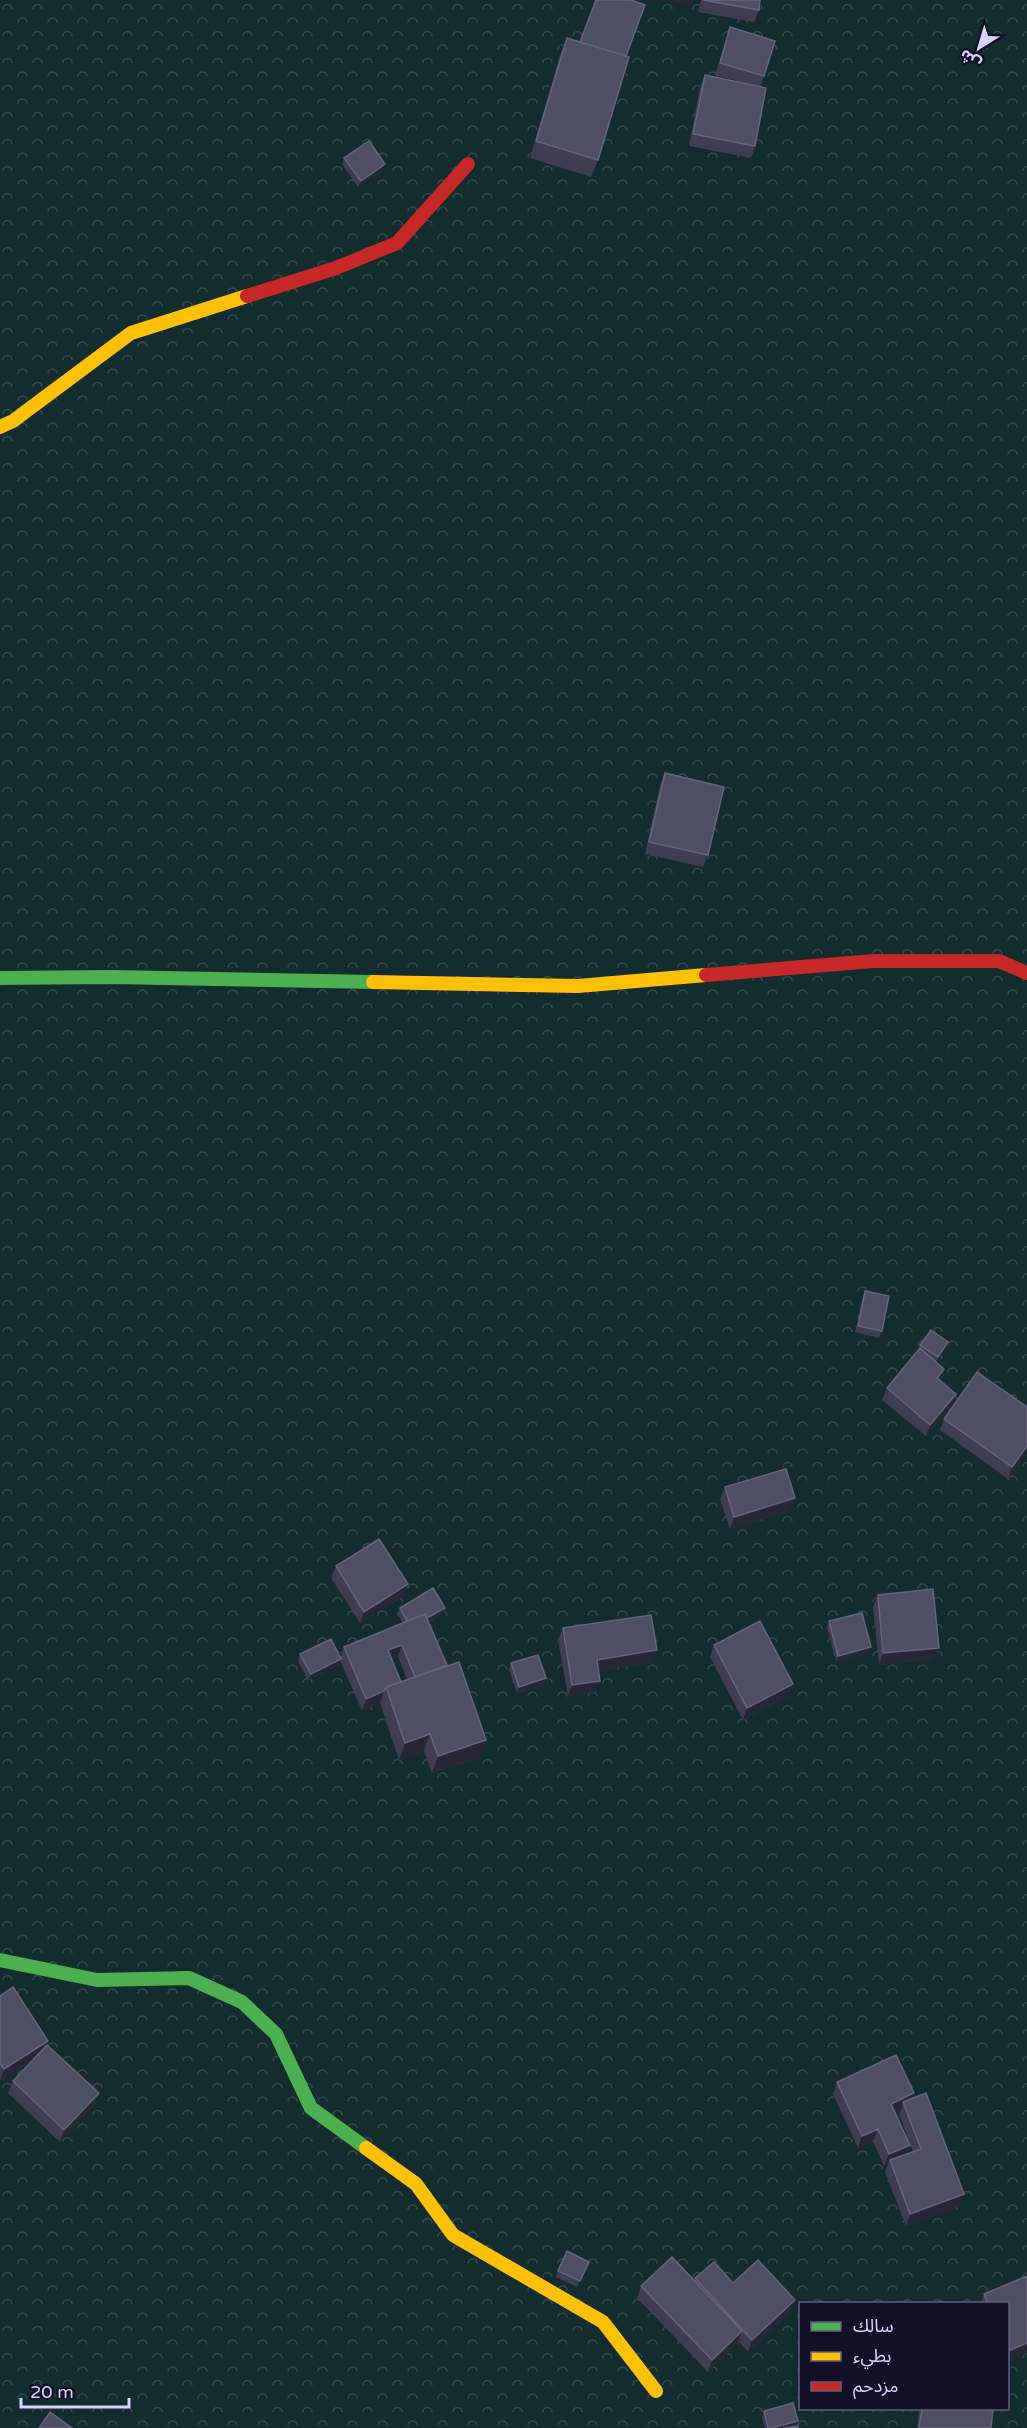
<svg xmlns="http://www.w3.org/2000/svg" width="1027" height="2428" viewBox="0 0 1027 2428" font-family="'Varela Round','Noto Sans Arabic',sans-serif">
	<style>
		.forest { fill: url(#forest-crowns); fill-rule: evenodd }
		.lines { fill: none; stroke-linecap: round; stroke-linejoin: round }
		.fast { stroke: #4caf50; stroke-width: 14 }
		.slow { stroke: #ffc107; stroke-width: 14 }
		.jam { stroke: #c62828; stroke-width: 14 }
		.wall { fill: #403d50; fill-rule: evenodd }
		.shaded-wall { fill: #282635 }
		.building { fill: #504e63; stroke: #66637b; stroke-width: 1.5 }
	</style>
	<defs>
		<pattern id="forest-crowns" width="20" height="18" patternUnits="userSpaceOnUse" patternTransform="scale(1.5)"><rect width="20" height="18" fill="#132c2d"/><path d="M2 6a3 3 0 1 1 6 0M12 15a3 3 0 1 1 6 0" fill="none" stroke="#354a4c"/></pattern>
	</defs>
	<rect width="100%" height="100%" fill="#161421"/>
	<path class="forest" d="M0,0H1027V2428H0ZM800,2304H1008V2408H800Z"/>
	<g class="lines">
		<path class="fast" d="M0,978L112,977L373,982
			M0,1960L97,1980L189,1978L242,2002L276,2034L311,2108L366,2148"/>
		<path class="slow" d="M0,427L13,421L131,333L247,296
			M373,982L578,986L706,975
			M366,2148L416,2184L453,2235L603,2322L656,2391"/>
		<path class="jam" d="M247,296L336,268L397,243L468,164
			M706,975L874,961H999L1027,973"/>
	</g>
	<path class="wall" d="M701,0H760L759,10L754,22L698,12Z
		M730,27L764,76L760,87L755,146L751,158L689,146L700,87L705,75L748,84L715,75Z
		M567,38L626,56L598,160L591,177L530,158L560,55Z
		M344,158L383,170L358,187L342,164Z
		M665,773L708,855L703,867L645,854L660,785Z
		M865,1291L882,1331L879,1338L855,1332L863,1297Z
		M948,1342L946,1348L936,1363L944,1369L940,1381L952,1406L926,1436L882,1400L887,1388L918,1350L920,1345Z
		M1027,1407V1452L1008,1479L940,1430L944,1419Z
		M725,1487L791,1510L730,1529L720,1499Z
		M336,1566L408,1584L404,1596L360,1623L331,1578Z
		M878,1595L934,1659L879,1665L873,1607Z
		M400,1608L442,1614L429,1622L480,1757L432,1773L424,1751L399,1760L380,1703L362,1711L340,1660L338,1665L308,1680L298,1661L300,1654L340,1658L344,1647L403,1623L397,1614ZM398,1656L407,1680L401,1682L392,1659Z
		M829,1621L871,1647L869,1653L836,1662L827,1627Z
		M563,1628L657,1650L652,1662L599,1671L596,1692L568,1696L558,1640Z
		M714,1645L789,1696L743,1720L710,1657Z
		M511,1663L546,1678L544,1685L517,1693L509,1669Z
		M0,1996L47,2046L94,2105L60,2142L8,2093L13,2081L33,2060L0,2081Z
		M837,2082L914,2093L912,2099L964,2194L959,2206L906,2226L885,2172L888,2164L884,2166L873,2141L858,2148L833,2094ZM901,2109L899,2114L913,2152L906,2154L910,2145L895,2112Z
		M589,2262L577,2287L556,2277L558,2271Z
		M695,2278L733,2283L791,2312L748,2352L738,2341L708,2372L637,2298L641,2286L694,2281Z
		M984,2294L1008,2304H980Z
		M919,2409H993L991,2428H917Z
		M764,2411L796,2426L798,2428H765L762,2417Z"/>
	<path class="shaded-wall" d="M653,0H694L692,5Z
		M385,164L383,170L358,187L361,181Z
		M948,1342L946,1348L936,1363L938,1357Z
		M944,1369L940,1381L937,1378Z
		M956,1394L952,1406L926,1436L930,1425Z
		M1027,1446V1452L1008,1479L1012,1467Z
		M795,1498L791,1510L730,1529L734,1517Z
		M408,1584L404,1596L360,1623L364,1612Z
		M445,1608L442,1614L421,1626L408,1631Z
		M402,1645L398,1656L384,1662L388,1650Z
		M871,1647L869,1653L836,1662L838,1656Z
		M939,1648L934,1659L879,1665L883,1653Z
		M657,1650L652,1662L593,1672L597,1660Z
		M341,1659L338,1665L308,1680L311,1674Z
		M546,1678L544,1685L517,1693L519,1687Z
		M600,1681L596,1692L568,1696L572,1685Z
		M793,1684L789,1696L743,1720L747,1708Z
		M384,1691L380,1703L362,1711L366,1699Z
		M430,1734L424,1751L399,1760L405,1743Z
		M486,1740L480,1757L432,1773L438,1756Z
		M48,2041L44,2053L0,2081L4,2069Z
		M99,2093L94,2105L60,2142L64,2130Z
		M914,2093L910,2105L903,2102L901,2109L887,2115L891,2104Z
		M878,2129L873,2141L858,2148L862,2136Z
		M910,2145L905,2156L890,2160L888,2164L884,2166L889,2154Z
		M964,2194L959,2206L906,2226L910,2214Z
		M795,2300L791,2312L748,2352L752,2340Z
		M742,2331L738,2343L708,2372L712,2360Z
		M1027,2343V2353L1008,2361V2351Z
		M798,2421L796,2427L792,2428H772Z"/>
	<path class="building" d="M596,0H631L645,5L626,56L580,42Z
		M703,0H760L759,10Z
		M730,27L775,41L764,76L720,63Z
		M567,38L629,57L598,160L536,141Z
		M705,75L766,88L755,146L693,134Z
		M369,141L385,164L361,181L344,158Z
		M665,773L724,787L708,855L649,842Z
		M865,1291L889,1296L882,1331L858,1326Z
		M931,1330L948,1342L938,1357L920,1345Z
		M920,1348L944,1369L937,1378L956,1394L930,1425L887,1388Z
		M977,1372L1027,1407V1446L1012,1467L944,1419Z
		M786,1469L795,1498L734,1517L725,1487Z
		M379,1539L408,1584L364,1612L336,1566Z
		M433,1588L445,1608L427,1618L425,1614L407,1621L400,1608Z
		M933,1589L939,1648L883,1653L878,1595Z
		M862,1613L871,1647L838,1656L829,1621Z
		M425,1614L447,1665L415,1677L402,1645L388,1650L401,1682L386,1687L384,1691L366,1699L344,1647Z
		M651,1615L657,1650L597,1660L600,1681L572,1685L563,1628Z
		M760,1621L793,1684L747,1708L714,1645Z
		M331,1639L341,1659L311,1674L300,1654Z
		M538,1655L546,1678L519,1687L511,1663Z
		M459,1662L486,1740L438,1756L430,1734L405,1743L386,1687Z
		M13,1987L48,2041L4,2069L0,2063V1996Z
		M47,2045L99,2093L64,2130L13,2081Z
		M896,2055L914,2093L891,2104L910,2145L889,2154L878,2129L862,2136L837,2082Z
		M926,2093L964,2194L910,2214L890,2160L921,2149L903,2102Z
		M567,2251L589,2262L580,2281L558,2271Z
		M672,2257L742,2331L712,2360L641,2286Z
		M758,2260L795,2300L752,2340L695,2278L714,2262L733,2283Z
		M1027,2276V2343L1008,2351V2304H988L984,2294Z
		M793,2403L798,2421L772,2428H768L764,2411Z
		M922,2409H993L991,2428H919Z
		M50,2412L72,2428H39Z
		M798,2426V2428H783Z"/>
	<rect x="799" y="2302" width="210" height="108" fill="#130f26" stroke="#625e7d" stroke-width="1.5"/>
	<rect x="811" y="2322" width="30" height="9" fill="#4caf50" stroke="#625e7d" stroke-width="1.5"/>
	<text x="853" y="2332" font-size="18" fill="#d9d4ff">سالك</text>
	<rect x="811" y="2352" width="30" height="9" fill="#ffc107" stroke="#625e7d" stroke-width="1.5"/>
	<text x="853" y="2362" font-size="18" fill="#d9d4ff">بطيء</text>
	<rect x="811" y="2382" width="30" height="9" fill="#c62828" stroke="#625e7d" stroke-width="1.5"/>
	<text x="853" y="2392" font-size="18" fill="#d9d4ff">مزدحم</text>
	<g transform="translate(979 48) rotate(217)" stroke="#130f26" stroke-width="4.5" paint-order="stroke">
	<path d="M0-4.5L10 22L0 15L-10 22Z" fill="#d9d4ff"/>
	<text y="-9" font-size="16" font-weight="bold" text-anchor="middle" fill="#d9d4ff">ش</text>
	</g>
	<path d="M21 2398v9h108v-9" fill="none" stroke="#d9d4ff" stroke-width="3"/>
	<text x="30" y="2398" font-size="18" fill="#d9d4ff" stroke="#130f26" stroke-width="4.5" paint-order="stroke">20 m</text>
</svg>
